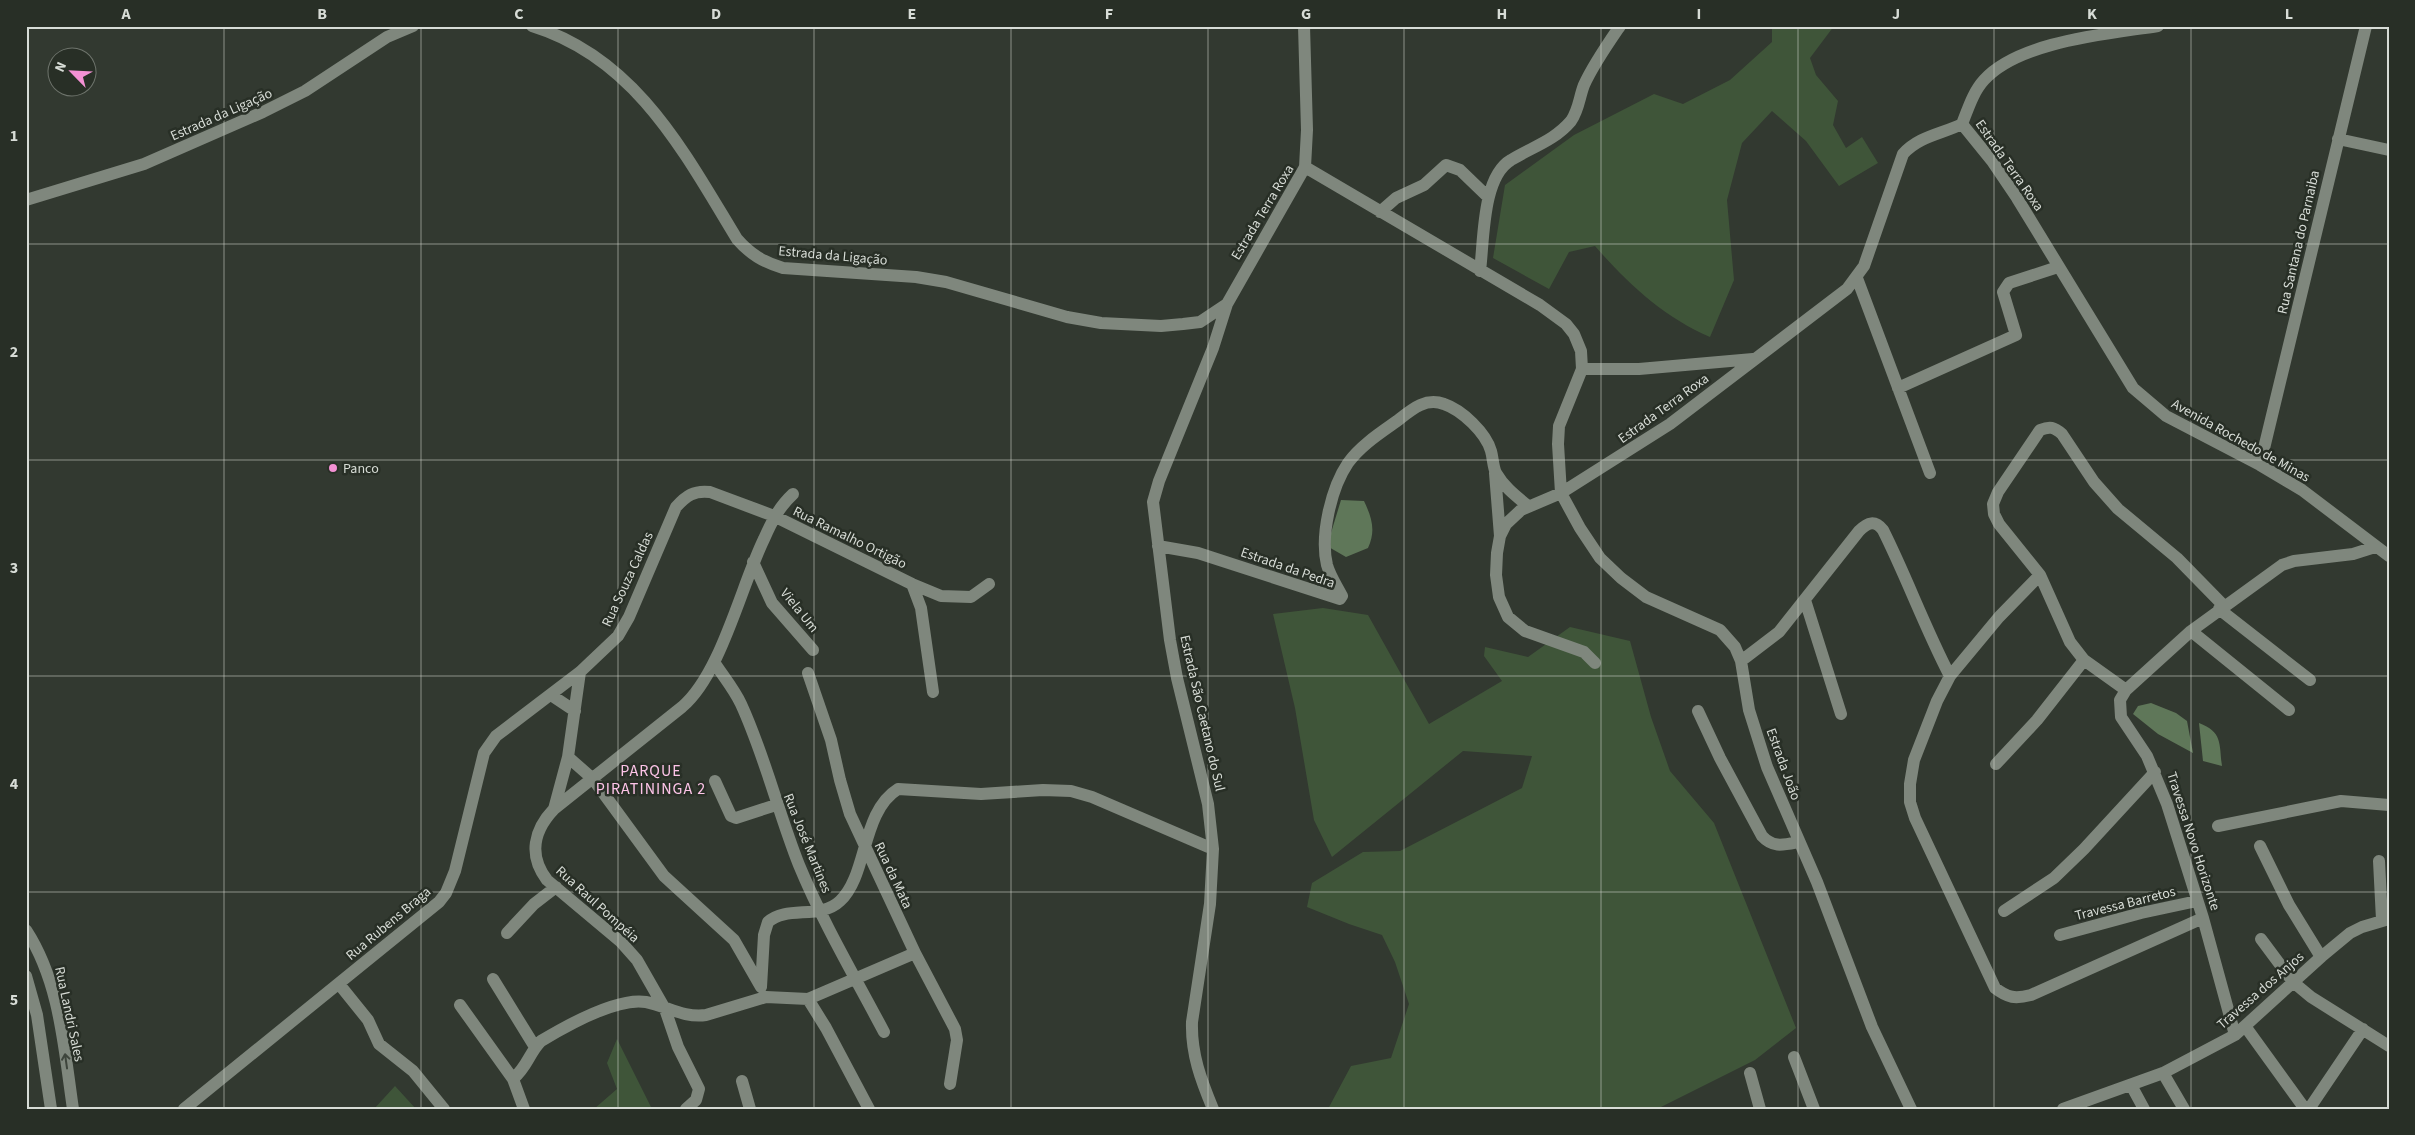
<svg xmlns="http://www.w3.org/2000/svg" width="2415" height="1135" viewBox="0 0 2415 1135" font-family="'Source Sans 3',sans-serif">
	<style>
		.green { fill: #3f5539 }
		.water { fill: #5f7759 }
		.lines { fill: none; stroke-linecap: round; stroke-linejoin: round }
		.minor { stroke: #7f877d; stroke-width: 12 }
		.oneway { stroke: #3e453c }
		.grid { fill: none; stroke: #d7dcd6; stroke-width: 1; stroke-opacity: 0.55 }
		.poi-dot { fill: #f491d4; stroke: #282f26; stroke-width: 2 }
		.labels { text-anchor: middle; stroke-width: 5; stroke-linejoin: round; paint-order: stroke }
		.street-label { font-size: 14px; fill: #d7dcd6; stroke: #282f26 }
		.poi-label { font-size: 14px; fill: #d7dcd6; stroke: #282f26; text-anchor: start }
		.quarter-label { font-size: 16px; letter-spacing: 1px; fill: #fdc4e8; stroke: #282f26 }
		.neatline { fill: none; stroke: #d7dcd6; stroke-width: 2 }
		.grid-label { font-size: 16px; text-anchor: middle; font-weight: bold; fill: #d7dcd6 }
	</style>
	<rect width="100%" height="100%" fill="#323930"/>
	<path class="green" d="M1772,26H1834L1810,58L1816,75L1838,101L1833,125L1846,148L1862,137L1878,163L1839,186L1806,141L1772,111L1742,143L1727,200L1734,280L1710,337C1665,318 1627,283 1595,246L1569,252L1549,289L1493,258L1505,185L1574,135L1654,94L1683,104L1730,80L1772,42Z
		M1323,608L1368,615L1429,724L1502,681L1484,656L1485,647L1528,657L1570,627L1630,641L1651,717L1670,771L1714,823L1796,1028L1755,1060L1657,1109H1328L1351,1066L1391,1058L1409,1004L1395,962L1382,935L1349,924L1307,907L1312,883L1363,852L1400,851L1522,788L1532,756L1463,751L1332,857L1314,820L1295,708L1273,614Z
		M617,1039L652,1109H594L617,1089L607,1063Z
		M395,1086L416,1109H374Z"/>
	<path class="water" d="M1341,500L1364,501C1372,518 1376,531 1368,548L1346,557L1327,546Z
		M2151,703L2176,713L2187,721L2193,753L2158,734L2133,714L2138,706Z
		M2199,723C2223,732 2219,744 2222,766L2203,761Z"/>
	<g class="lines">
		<path class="minor" d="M532,26C636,58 684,152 737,239C750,254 763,262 783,268L916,277L946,282L1067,317L1101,323L1161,326L1183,324L1200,322L1227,304
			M1304,26L1307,130L1305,167
			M1962,124L1992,161L2017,198L2133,388L2166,416L2260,465L2302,490L2389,556
			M1962,124C1968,109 1973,92 1984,80C2019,41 2108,34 2158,26
			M2338,139L2389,150
			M1305,167L1540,305L1566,324L1574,334L1581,351L1582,369L1559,426L1558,444L1561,493L1580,528L1600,558L1621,578L1646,597L1720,630L1735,647L1741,661L1749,710L1767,767L1817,882L1872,1027L1911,1109
			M26,200L144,164L263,112L305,91L387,37L413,26
			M1380,212L1396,198L1424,185L1446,165L1460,170L1488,197
			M1480,271C1484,240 1482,177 1511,160C1532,147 1554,141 1571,121C1579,109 1579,98 1584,85C1593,65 1607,45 1620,26
			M1857,278L1930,473
			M1582,369H1639L1753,359
			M1898,388L2016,335L2003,292L2009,283L2058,267
			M2260,465L2366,26
			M1495,473L1500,536
			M1158,546L1198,553L1340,599L1342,596C1337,586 1330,576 1327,565C1320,536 1331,488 1348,463C1360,446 1380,433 1397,421C1411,410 1425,397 1444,404C1462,410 1486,433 1491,451C1493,458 1493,467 1496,473C1504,487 1516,496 1528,506
			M753,562L772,603L813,650
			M2040,575L1999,617L1950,676L1937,701L1914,760L1910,784V802L1915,818L1995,988C2008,998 2015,999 2031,995L2203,918
			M1805,600L1841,714
			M2219,609L2310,680
			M2191,631L2289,710
			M1741,661L1779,632L1859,531C1868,522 1875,520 1883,530C1907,578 1925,628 1950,676
			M714,662C723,676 734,689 741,704C765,756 778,812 799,865C823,923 855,977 884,1032
			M1595,663L1584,652L1525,631L1508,617L1499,597L1496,575L1497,553L1500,536L1506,524L1521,510L1561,493L1670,424L1847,289L1864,266L1903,154C1919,136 1942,134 1962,124
			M808,673L831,740L840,780L850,814L915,953L955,1029L957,1040L950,1084
			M2126,690L2084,660L2070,642L2040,575L1999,524L1994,514L1993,504L1998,492L2040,430C2050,426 2054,427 2062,434L2094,482L2118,509L2177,558L2224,606
			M933,692L921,608L912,584L941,596L971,597L989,584
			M551,695L575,711
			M1698,711L1720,758L1762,836C1773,848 1783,845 1799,842
			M568,757L593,779L664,876L734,940L761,987
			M1996,764L2037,720L2084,660
			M715,781L731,816L736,818L776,805
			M554,809L568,757L580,672
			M2218,826L2341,801L2389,805
			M2260,846L2289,905L2321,957
			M2379,861L2382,920
			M2004,911L2054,878L2084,849L2155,772
			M26,930C60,982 64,1048 73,1109
			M507,933L534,904L556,887
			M2060,935L2141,913L2197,901
			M2261,939L2293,982L2311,997L2389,1046
			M26,976L37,1015L51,1109
			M493,979L535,1047
			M339,984L368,1020L379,1044L413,1071L444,1109
			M761,987L764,935L768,922C787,905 820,920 840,901C868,875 861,812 898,789L981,794L1043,790L1071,791L1092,797L1213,849
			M808,999L826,1028L869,1109
			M460,1005L513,1079L524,1109
			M2245,1026L2305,1109
			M2235,1035L2203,918L2167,804L2147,756L2121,717L2120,700L2126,690L2191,631L2282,565L2294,561L2353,554L2375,547
			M1794,1057L1814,1109
			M1750,1073L1760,1109
			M2163,1073L2184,1109
			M513,1079C528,1066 529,1053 541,1041C566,1026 617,997 646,1002C667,1006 683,1018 706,1015L766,997L808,999L915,953
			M742,1081L750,1109
			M2131,1085L2144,1109
			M184,1109L439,902L446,893L455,871L484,753L496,736L580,672L618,636L629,617L676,507C686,496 694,490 710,492L774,516L912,584
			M686,1109L696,1100L699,1089L678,1047L665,1009L637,960L621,942L547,880C528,855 534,830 554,809L682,707C721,674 741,586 764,539C772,521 779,507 793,494
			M1213,1109C1201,1080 1191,1054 1192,1022L1210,904L1213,849L1208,804L1177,678L1170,640L1153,502L1159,481L1213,348L1227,304L1305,167
			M2063,1109L2163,1073L2235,1035L2321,957L2350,933L2362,927L2389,919
			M2309,1109L2363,1029"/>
	</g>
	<defs><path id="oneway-shaft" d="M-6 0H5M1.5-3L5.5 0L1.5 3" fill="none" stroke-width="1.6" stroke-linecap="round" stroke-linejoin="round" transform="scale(1.25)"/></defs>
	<use class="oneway" href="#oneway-shaft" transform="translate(66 1061) rotate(-98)"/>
	<path class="grid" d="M224,26V1109M421,26V1109M618,26V1109M814,26V1109M1011,26V1109M1208,26V1109M1404,26V1109M1601,26V1109M1798,26V1109M1994,26V1109M2191,26V1109M26,244H2389M26,460H2389M26,676H2389M26,892H2389"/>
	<circle class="poi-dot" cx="333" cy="468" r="5"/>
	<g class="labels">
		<g class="street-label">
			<text transform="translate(221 114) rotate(-24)" y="5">Estrada da Ligação</text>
			<text transform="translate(2010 165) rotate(55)" y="5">Estrada Terra Roxa</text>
			<text transform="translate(1262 212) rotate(-59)" y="5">Estrada Terra Roxa</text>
			<text transform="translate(2298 242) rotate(-77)" y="5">Rua Santana do Parnaiba</text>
			<text transform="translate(833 255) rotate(5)" y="5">Estrada da Ligação</text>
			<text transform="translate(1663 408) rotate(-36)" y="5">Estrada Terra Roxa</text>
			<text transform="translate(2241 440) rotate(29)" y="5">Avenida Rochedo de Minas</text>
			<text transform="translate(850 537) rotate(26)" y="5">Rua Ramalho Ortigão</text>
			<text transform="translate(1288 567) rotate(19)" y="5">Estrada da Pedra</text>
			<text transform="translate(627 579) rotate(-65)" y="5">Rua Souza Caldas</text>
			<text transform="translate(800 610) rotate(51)" y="5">Viela Um</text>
			<text transform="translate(1203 713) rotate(77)" y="5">Estrada São Caetano do Sul</text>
			<text transform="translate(1784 764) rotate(70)" y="5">Estrada João</text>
			<text transform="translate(2194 841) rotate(72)" y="5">Travessa Novo Horizonte</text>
			<text transform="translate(808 843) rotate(68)" y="5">Rua José Martines</text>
			<text transform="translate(894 875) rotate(65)" y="5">Rua da Mata</text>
			<text transform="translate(2125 903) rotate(-14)" y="5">Travessa Barretos</text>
			<text transform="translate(598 904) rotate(42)" y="5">Rua Raul Pompéia</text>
			<text transform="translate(388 923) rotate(-40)" y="5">Rua Rubens Braga</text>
			<text transform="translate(2260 990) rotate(-41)" y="5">Travessa dos Anjos</text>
			<text transform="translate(70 1014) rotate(78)" y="5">Rua Landri Sales</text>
		</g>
		<g class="poi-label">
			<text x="343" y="473">Panco</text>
		</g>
		<g class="quarter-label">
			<text x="651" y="776">PARQUE<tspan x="651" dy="18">PIRATININGA 2</tspan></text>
		</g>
	</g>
	<rect width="2415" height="1135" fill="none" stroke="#282f26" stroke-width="55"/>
	<g transform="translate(72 72) rotate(294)"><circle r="24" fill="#282f26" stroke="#6e746c"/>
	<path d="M0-4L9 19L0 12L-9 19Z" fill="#f491d4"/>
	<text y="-8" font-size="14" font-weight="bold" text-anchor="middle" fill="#d7dcd6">N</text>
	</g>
	<rect x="28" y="28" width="2360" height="1080" class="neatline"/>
	<g class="grid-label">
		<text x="126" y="19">A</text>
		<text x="322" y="19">B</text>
		<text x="519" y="19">C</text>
		<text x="716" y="19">D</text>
		<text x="912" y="19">E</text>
		<text x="1109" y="19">F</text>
		<text x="1306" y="19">G</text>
		<text x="1502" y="19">H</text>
		<text x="1699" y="19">I</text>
		<text x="1896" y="19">J</text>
		<text x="2092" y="19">K</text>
		<text x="2289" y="19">L</text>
		<text x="14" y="141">1</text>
		<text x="14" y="357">2</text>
		<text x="14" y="573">3</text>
		<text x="14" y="789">4</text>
		<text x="14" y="1005">5</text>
	</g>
</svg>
